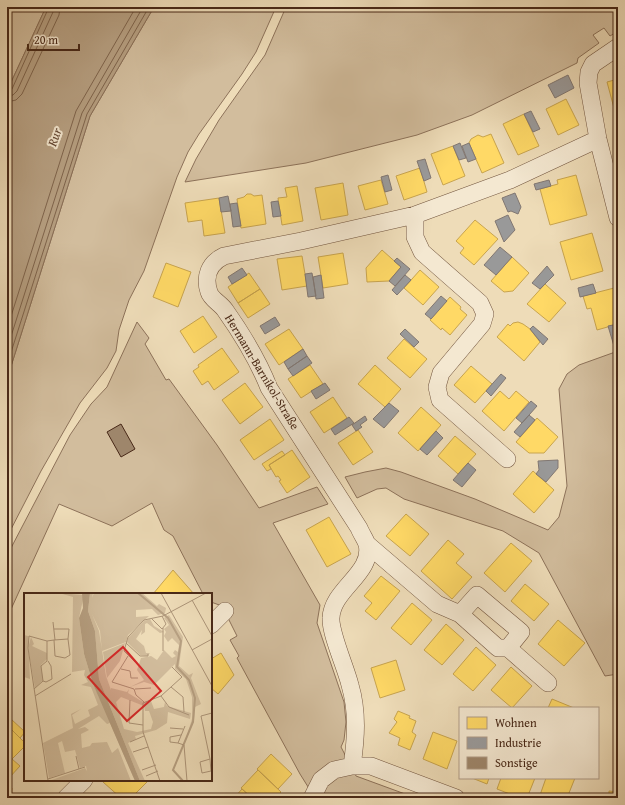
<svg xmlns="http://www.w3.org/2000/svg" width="625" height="805" viewBox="0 0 625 805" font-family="'Gentium Book Plus',serif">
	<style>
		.green { fill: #d2bd9d; stroke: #8d725a }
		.water { fill: #b69f81; stroke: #8a6f57 }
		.homes { fill: #ffd966; stroke: #c8a44e }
		.industry { fill: #999; stroke: #817772 }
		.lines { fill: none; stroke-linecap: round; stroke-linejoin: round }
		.shore { stroke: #7f644c; stroke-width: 1 }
		.building { fill: #9e866b; stroke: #482817 }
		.minor-casing { stroke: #72553f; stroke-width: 18 }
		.minor { stroke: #f4e8d1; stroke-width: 17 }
		.labels { text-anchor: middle; stroke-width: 4; stroke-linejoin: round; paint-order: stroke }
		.street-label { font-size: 12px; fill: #482817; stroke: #f4e8d1 }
		.water-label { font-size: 13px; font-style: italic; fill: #644632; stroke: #f4e8d1 }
		.inset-river { fill: none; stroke: #b69f81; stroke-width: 2 }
		.inset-road { fill: none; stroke: #ac9478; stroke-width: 1 }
		.view { fill: #d62828; fill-opacity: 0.15; stroke: #d62828; stroke-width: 2 }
		.inset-edge { fill: none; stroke: #482817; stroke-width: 2 }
	</style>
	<rect width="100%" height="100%" fill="#eedcb8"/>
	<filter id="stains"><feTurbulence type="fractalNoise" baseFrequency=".005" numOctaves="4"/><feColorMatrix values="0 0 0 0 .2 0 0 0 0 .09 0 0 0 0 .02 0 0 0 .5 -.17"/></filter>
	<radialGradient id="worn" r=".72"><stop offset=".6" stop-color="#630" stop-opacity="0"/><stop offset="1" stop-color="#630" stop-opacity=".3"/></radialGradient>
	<path class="green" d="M7,7H46L7,91Z
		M154,7H276L256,52L242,74L199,134L188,152L177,177L144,271L129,300L119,330L116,351L107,368L80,403L41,471L7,537V379L90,116Z
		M286,7H618V31L610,36L604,28L593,35L599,43L578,58L577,63L472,115L417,135L306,163L185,182L196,159L219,120L265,55Z
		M137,322L149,338L145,344L166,380L169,379L217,445L259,508L317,487L328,504L273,523L320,605L317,623L344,702L346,722L344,740L341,747L356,776L416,798H315L300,774L237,658L239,656L230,640L237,636L222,606L211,602V594H203L173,536L164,530L152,503L112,526L59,504L7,618V559L11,548L70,435L91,404L107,387Z
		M618,351V674L605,676L539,553L503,531L404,499L386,488L377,489L357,498L345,477L365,472L386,468L401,472L475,499L548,530L559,517L567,486L559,389L567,374L579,365Z"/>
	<path class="water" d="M46,7H154L90,116L7,379V91Z"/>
	<path class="homes" d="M618,79V123L607,82Z
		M566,99L579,125L558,135L546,109Z
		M524,114L539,146L518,155L503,124Z
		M491,134L504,163L482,173L469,143L471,139L478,135L483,137Z
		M453,146L465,176L443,185L431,154Z
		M420,168L427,192L404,200L396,176Z
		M576,175L587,215L550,225L540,189L558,184L557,180Z
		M381,180L388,204L365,210L358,186Z
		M343,183L348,215L321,220L315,188Z
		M297,186L303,221L282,225L278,198L287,197L285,188Z
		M247,194H251L254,196L262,195L266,224L241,228L237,199L244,197Z
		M219,198L225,233L204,236L202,220L188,222L185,203Z
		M475,220L498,239L474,265L460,253L464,248L456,241Z
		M592,233L603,271L571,280L560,242Z
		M382,250L401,267L389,281L367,282L366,268Z
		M343,253L348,284L323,288L318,257Z
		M302,256L307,286L282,290L277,259Z
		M512,257L529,273L513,291L504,292L491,281Z
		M166,263L191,272L178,307L153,297Z
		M420,270L439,287L423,305L404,288Z
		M249,273L260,289L238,303L228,287Z
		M545,284L566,303L549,322L527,304Z
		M618,287V324L597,330L591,308L587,309L583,296Z
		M260,289L270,304L248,318L238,303Z
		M450,297L461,307L460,309L467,315L450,335L442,328L441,330L430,320Z
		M203,316L217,337L194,353L180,331Z
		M518,322L523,324L530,329L540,342L524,361L497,337L508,324L510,326L513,323Z
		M289,329L303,349L279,365L265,344Z
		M404,339L427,359L410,378L387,358Z
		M222,348L239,372L214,390L208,381L202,385L193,371L199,367L198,365Z
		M310,365L323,384L301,398L288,379Z
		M375,365L401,389L385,407L358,384Z
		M471,366L492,384L475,403L454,385Z
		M245,383L263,407L240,424L222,400Z
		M500,391L509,399L516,391L529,402L504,431L482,411Z
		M333,397L347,418L324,433L310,412Z
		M421,407L441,425L418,451L398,433Z
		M537,418L558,437L544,453H529L516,442Z
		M270,419L284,440L254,460L240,440Z
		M358,430L373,452L353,465L338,443Z
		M455,436L476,454L458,474L438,456Z
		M292,450L310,477L287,493L279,481L281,480L278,476L276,477L269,465Z
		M282,451L285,455L269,465L271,469L267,471L262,464Z
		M533,471L554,490L534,513L513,494Z
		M406,514L429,534L410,556L386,536Z
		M329,517L351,554L327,567L306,530Z
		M448,540L464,554L456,563L472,577L452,599L421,571Z
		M511,543L532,561L505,592L484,573Z
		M173,570L194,594H153Z
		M381,576L400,591L376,620L365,611L372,603L364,596Z
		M525,584L549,604L534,621L511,601Z
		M412,603L432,620L411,645L391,628Z
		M558,620L585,643L564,666L538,644Z
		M446,624L464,640L442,665L424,650Z
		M476,647L496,665L473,691L453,674Z
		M221,653L234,675L218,694L211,688V659Z
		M396,660L405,690L380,698L371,668Z
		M511,667L532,686L512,708L491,690Z
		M552,699L574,708H548Z
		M398,711L410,716L409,718L416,721L412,732L416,735L410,750L398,745L400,738L389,733L397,722L394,719Z
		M11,719L25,732L20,738L7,725V723Z
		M7,725L25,743V746L7,764Z
		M433,732L457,741L447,769L423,759Z
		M271,754L292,774L278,789L257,769Z
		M12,759L20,766L9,778L7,776V764Z
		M258,770L281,792L275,798H252L241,788Z
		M472,778H489L487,784Z
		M501,778H535L527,798H520L497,789Z
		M546,778H575L567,798H539Z
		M105,780H145L147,782L131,798H121L103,782Z
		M7,784L12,788L11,798H7Z
		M242,789L252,798H234Z
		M609,791L618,792V798H609Z"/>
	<path class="industry" d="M568,75L574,88L555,98L548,85Z
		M531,111L540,129L533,132L524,114Z
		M460,143L466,158L459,160L453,146Z
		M469,143L476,159L468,162L462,146Z
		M425,159L431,178L424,181L417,161Z
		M388,175L392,190L385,192L381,177Z
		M549,180L551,186L536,190L534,184Z
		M515,193L521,207L518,214L511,211L508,212L502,198Z
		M228,196L231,211L221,212L219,198Z
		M278,201L281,216L273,217L271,202Z
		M237,203L241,226L233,227L230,204Z
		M508,215L515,230L504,242L495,221Z
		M500,247L512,257L496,275L484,265Z
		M397,258L410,269L395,286L389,281L401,267L394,261Z
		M547,266L554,275L540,289L532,283Z
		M242,268L247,275L232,284L228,277Z
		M312,273L316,296L308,297L305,274Z
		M321,275L324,298L316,299L313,277Z
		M405,275L411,280L397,295L392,290Z
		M593,284L596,293L580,297L578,288Z
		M441,296L447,301L431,319L425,314Z
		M275,317L280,325L265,334L260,326Z
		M618,324V345L614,346L608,326Z
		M533,326L548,339L543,345L530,329Z
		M405,329L419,342L414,347L400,334Z
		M303,349L307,356L288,369L284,362Z
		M307,356L312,363L293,376L288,369Z
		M501,374L506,378L491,396L486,391Z
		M325,383L330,390L316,399L311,391Z
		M531,401L537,406L522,423L516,418Z
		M389,403L399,411L384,428L373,419Z
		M529,415L535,420L520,437L514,432Z
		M365,416L367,420L360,425L362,427L356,431L352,425Z
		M349,417L354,423L335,435L331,429Z
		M436,431L443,438L427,455L420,449Z
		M558,460V468L546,482L536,474L539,470L538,461Z
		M468,463L476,470L462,487L453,480Z"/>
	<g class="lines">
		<path class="shore" d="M7,91H10L12,89L49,7
			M7,96L13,95L17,91L53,12L54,7
			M7,102L16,100L22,94L59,15L60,7
			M7,329L76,111L136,7
			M7,349L82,113L143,7
			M7,365L87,114L149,7"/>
	</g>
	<path class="building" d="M121,424L135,449L121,457L107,432Z"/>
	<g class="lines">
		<g class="minor-casing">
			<path id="minor" d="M618,47L593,64L589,72L588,83L598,139L618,218
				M415,215V237L422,252L480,303L485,314L482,324L441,373L437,387L440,400L507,459
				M367,544L437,604L460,614L498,648H508L548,683
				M460,614L477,595L521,632L508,648
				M211,625L225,611
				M352,766C356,739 358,712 350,685C346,668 330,633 331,618C332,589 374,573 367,544C365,539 361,533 359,528L269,388C258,360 242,334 225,310C221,304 211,299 209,292C204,277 209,263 224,256L301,241L415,215L510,180L598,139
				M66,798L84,780
				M312,798L321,780L334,770L352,766H371L456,798"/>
		</g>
		<use href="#minor" class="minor"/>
	</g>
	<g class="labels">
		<g class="street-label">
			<text transform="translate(262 372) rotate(59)" y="4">Hermann-Barnikol-Straße</text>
		</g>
		<g class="water-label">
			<text transform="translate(54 137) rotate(-71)" y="5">Rur</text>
		</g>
	</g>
	<g transform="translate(24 593)">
		<rect width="188" height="188" fill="#eedcb8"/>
		<path d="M35,0L60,2L55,25L60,61L69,91L99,155L111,188L86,130L83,131L75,123L54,136L61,134L65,137L57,141L58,155L66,153L68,150L83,149L88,160L94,155L107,188H25L61,175L63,178L62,173L56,175L51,157L41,159L38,148L34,150L41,180L25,185L19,150L49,135L47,121L57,116L48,122L51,131L66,123L64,117L74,112L67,94L57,92L64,89L60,82L61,77L48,79L49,4ZM66,0H69L68,5L70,0H118L133,13L135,11L142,15L141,20L134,22L128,16L112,17V24L125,23L104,42L102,49L78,58L76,38L68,21L75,38L82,83L87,97V95L103,99L105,96L104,100L119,109L127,108L130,116L140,114L141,109L143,113L167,120L166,126L144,119L143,130L132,137L111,143L112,146L104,150L121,188H116L75,86L71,38L64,18ZM97,104L120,113L121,118H125L129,129L127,136L113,139L100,136L92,109ZM145,22L159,44L155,73L165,82L169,80L167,85L177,111L171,114L170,127L160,152L168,126V104L162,86L151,76V71L130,92L120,89L106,94L120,87L113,77L117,65L127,63L133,67L140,57L148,65L152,63L149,60L151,57L154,59L155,52L148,45L144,49L140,43L142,39L140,36L145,32L140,25ZM126,26L130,33L140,39L136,40L123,30L121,31V39L117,42L118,37L112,46L120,53L122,60H126L123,63L116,62L103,49L104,45L120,28ZM0,42L4,43L6,86L0,84ZM7,44L10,51L8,53L23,60V66L17,72L19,87L11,95L4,55ZM101,50L96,68L83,85L79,59Z" fill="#d2bd9d" fill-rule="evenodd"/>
		<path d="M58,0H66L64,18L71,38L75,86L116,188H111L69,91L60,61L55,25L59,15Z" fill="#b69f81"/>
		<path class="inset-river" d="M114,0L144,25L157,48L153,74L165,87L171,105L169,129L149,177L159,188"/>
		<path class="inset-road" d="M137,0L188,93M168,7L188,43M127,25L138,36L142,31L138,23M29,29L31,47M139,35V58M30,36H45L44,46M23,48L5,43L4,55L24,188M102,50L116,63H124V61M168,57L188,46M104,63L88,89L110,96L112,102L120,109M111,69L100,58L104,44L120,27L139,23L182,0M97,76L106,78L107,85H114M19,88L22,89L28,86L27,73L24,68M147,94L159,104L160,119M10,96L19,88L17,73L23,68V48L30,47L31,63L41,65L46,62L44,46L30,47M111,96L127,95M11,103L47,81M137,103L158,84L148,74M106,107L105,130L119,132M161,133L154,150L160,152L163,188M146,135L159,136M106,149L120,143M154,150L146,149V144L157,142M109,159L124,154M52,163L55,176M186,166L187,178L178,180L176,169L186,166L177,123L188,120M118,177L132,172M122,183L134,178M24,186L61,174M136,188L119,139V110L137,103L145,114L165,122"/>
		<path class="view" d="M99,54L137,98L103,128L64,84Z"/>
		<rect width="188" height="188" class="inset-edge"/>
	</g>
	<rect width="625" height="805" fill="none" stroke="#eedcb8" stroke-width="24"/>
	<rect x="8" y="8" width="609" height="789" fill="none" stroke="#482817" stroke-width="2"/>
	<rect x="12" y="12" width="601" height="781" fill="none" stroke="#482817"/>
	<rect x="459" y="707" width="140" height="72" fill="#f4e8d1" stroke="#af9b87"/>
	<rect x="467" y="717" width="20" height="12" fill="#ffd966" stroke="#af9b87"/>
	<text x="495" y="727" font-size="12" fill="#482817">Wohnen</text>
	<rect x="467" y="737" width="20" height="12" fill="#999999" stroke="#af9b87"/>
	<text x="495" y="747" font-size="12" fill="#482817">Industrie</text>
	<rect x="467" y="757" width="20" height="12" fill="#9e866b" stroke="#af9b87"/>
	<text x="495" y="767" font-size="12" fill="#482817">Sonstige</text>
	<path d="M28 44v6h51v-6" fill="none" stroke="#482817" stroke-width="2"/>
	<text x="34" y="44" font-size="12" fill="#482817" stroke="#f4e8d1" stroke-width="3" paint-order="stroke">20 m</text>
	<rect width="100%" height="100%" filter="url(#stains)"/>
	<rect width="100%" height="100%" fill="url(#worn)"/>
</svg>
